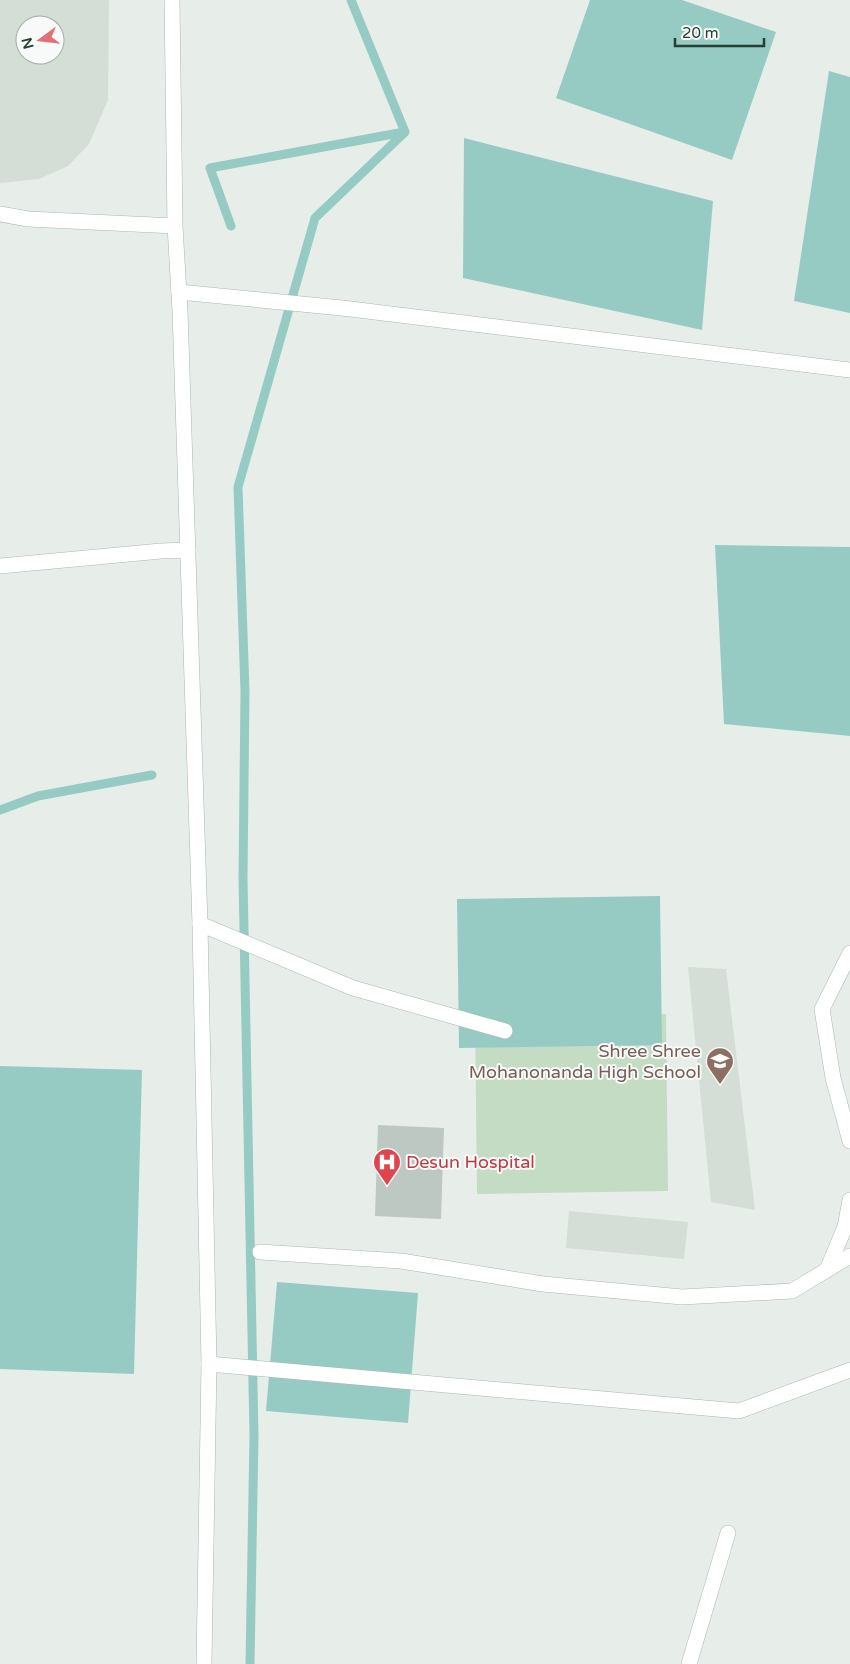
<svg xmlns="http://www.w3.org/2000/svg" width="850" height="1664" viewBox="0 0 850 1664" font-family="'Varela Round',sans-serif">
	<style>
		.built { fill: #d5ddd7; fill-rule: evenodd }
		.green { fill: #c3dcc3 }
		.water { fill: #96cbc4 }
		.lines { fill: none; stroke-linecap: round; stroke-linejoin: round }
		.stream { stroke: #96cbc4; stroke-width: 9 }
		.building { fill: #bcc8c1 }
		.street-casing { stroke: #aab6ae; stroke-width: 16 }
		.secondary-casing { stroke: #a6b8ad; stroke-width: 16 }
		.street { stroke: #fff; stroke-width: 15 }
		.secondary { stroke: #fff; stroke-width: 15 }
		.labels { text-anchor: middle; stroke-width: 4; stroke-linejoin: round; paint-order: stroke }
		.education-label { font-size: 18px; fill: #785e54; stroke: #f7faf8; text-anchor: end }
		.health-label { font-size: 18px; fill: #be3a42; stroke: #f7faf8; text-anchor: start }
	</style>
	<rect width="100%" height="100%" fill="#e7eee9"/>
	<path class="built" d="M0,0H109L108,100L89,144L68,166L39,179L0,183ZM25,25H55V55H25Z
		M688,967L726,969L755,1210L711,1202Z
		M569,1211L688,1222L684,1259L566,1248Z"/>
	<path class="green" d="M666,1014L668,1191L477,1194L475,1016Z"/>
	<path class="water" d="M590,0H682L776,32L732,160L556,98Z
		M829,71L850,77V313L794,301Z
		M464,138L713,201L702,330L463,278Z
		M715,545L850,547V736L724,724Z
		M660,896L662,1045L459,1048L457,899Z
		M0,1066L142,1070L134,1374L0,1369Z
		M277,1282L418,1293L408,1423L266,1411Z"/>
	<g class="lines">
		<path class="stream" d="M231,226L210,168L404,132
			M0,810L38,796L152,775
			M250,1664L254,1435L243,879L245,691L238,487L315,218L405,132L351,0"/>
	</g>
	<path class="building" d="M378,1125L444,1128L441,1219L375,1216Z"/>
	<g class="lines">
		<g class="street-casing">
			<path id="street" d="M179,292L342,308L850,370
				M0,566L161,551L188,550
				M200,924L353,988L505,1031
				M850,953L822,1009L833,1078L850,1141
				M260,1252L401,1261L543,1284L682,1297L792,1291L850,1256
				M827,1270L845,1227L850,1200
				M209,1364L739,1411L850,1370
				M689,1664L728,1533"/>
		</g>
		<g class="secondary-casing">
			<path id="secondary" d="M172,0L175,226L180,311L200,924L209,1364L204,1664
				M0,214L28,219L175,226"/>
		</g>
		<use href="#street" class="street"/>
		<use href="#secondary" class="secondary"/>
	</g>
	<defs>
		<g id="school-pin" transform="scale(1.4375)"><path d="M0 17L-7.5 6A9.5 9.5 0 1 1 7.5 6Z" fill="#8d6e63" stroke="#f7faf8"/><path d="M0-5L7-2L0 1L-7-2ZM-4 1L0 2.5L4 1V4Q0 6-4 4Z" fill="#fff"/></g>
		<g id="hospital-pin" transform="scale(1.4375)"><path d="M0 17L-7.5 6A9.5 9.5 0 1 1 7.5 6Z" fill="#e0444e" stroke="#f7faf8"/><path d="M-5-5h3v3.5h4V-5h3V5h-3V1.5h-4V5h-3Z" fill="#fff"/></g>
	</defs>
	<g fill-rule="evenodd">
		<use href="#school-pin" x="720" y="1061"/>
		<use href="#hospital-pin" x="387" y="1162"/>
	</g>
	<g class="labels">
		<g class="education-label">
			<text x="701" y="1057">Shree Shree<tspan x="701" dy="21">Mohanonanda High School</tspan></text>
		</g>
		<g class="health-label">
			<text x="406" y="1168">Desun Hospital</text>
		</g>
	</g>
	<g transform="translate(40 40) rotate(255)"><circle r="24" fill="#f7faf8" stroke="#a4afa8"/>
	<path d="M0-4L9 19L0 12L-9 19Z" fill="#e27076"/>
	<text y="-8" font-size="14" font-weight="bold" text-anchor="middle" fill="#273e31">N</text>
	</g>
	<path d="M675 38v8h89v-8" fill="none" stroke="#273e31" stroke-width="2.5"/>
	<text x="682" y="38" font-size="15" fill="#273e31" stroke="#f7faf8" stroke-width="4" paint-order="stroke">20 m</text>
</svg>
